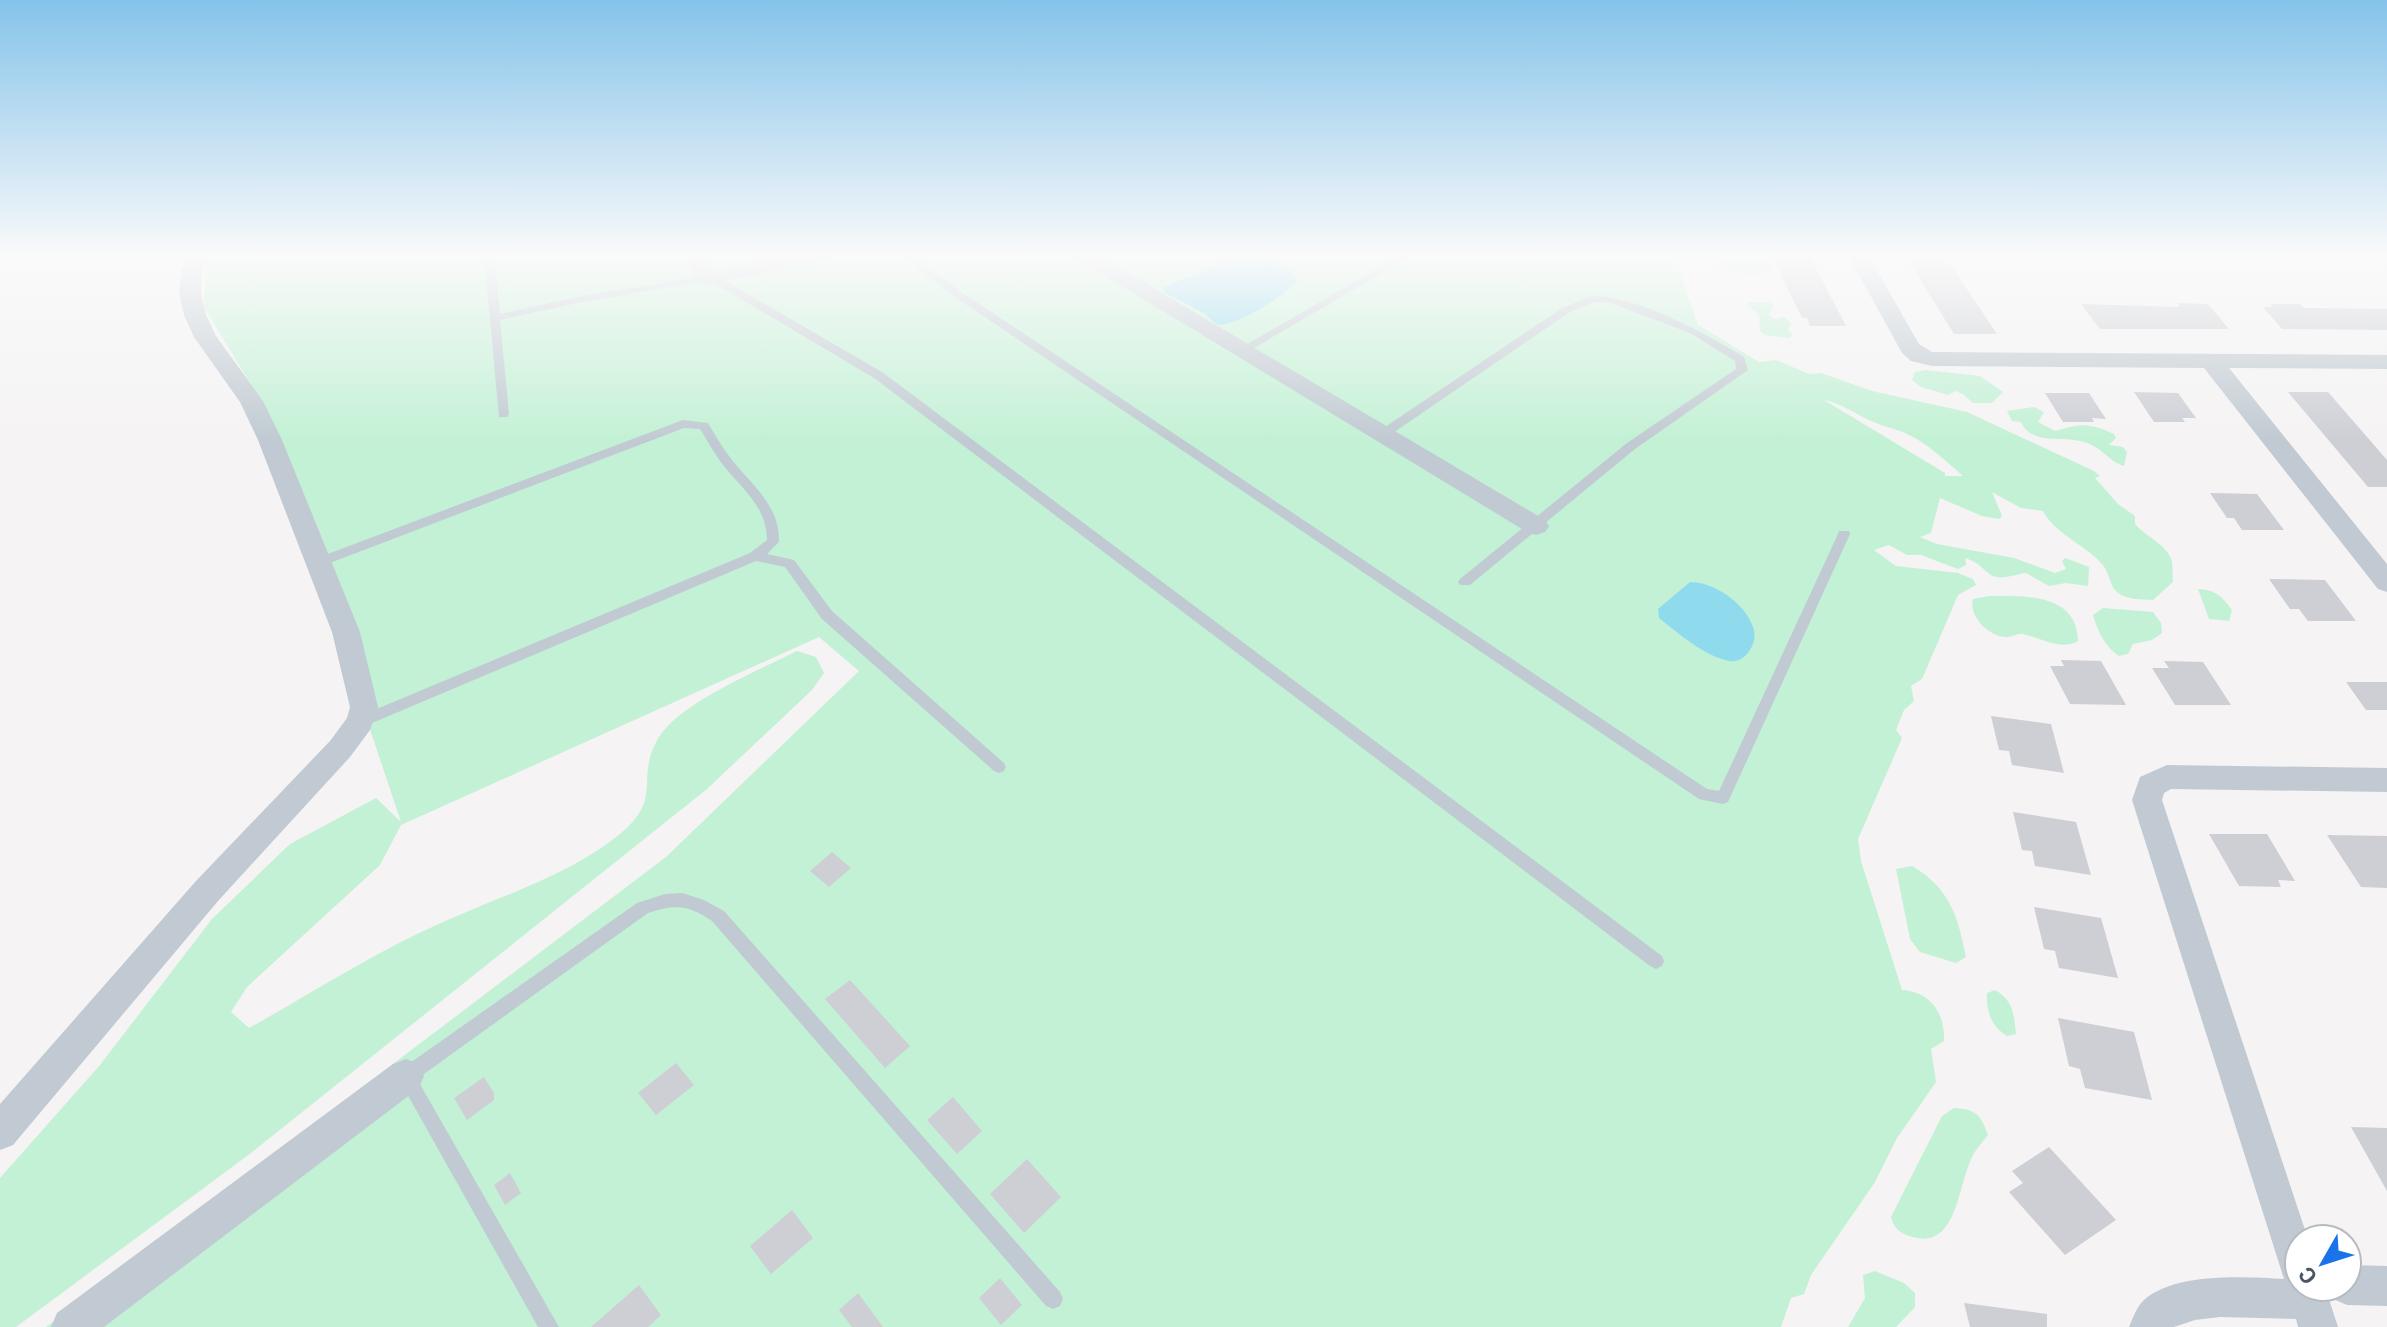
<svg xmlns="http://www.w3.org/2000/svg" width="2387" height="1327" viewBox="0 0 2387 1327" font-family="Roboto,sans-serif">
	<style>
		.green { fill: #c3f1d5; fill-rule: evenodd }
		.water { fill: #90daee }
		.building { fill: #cdcfd5 }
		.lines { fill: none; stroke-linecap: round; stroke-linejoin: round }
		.lane { fill: #c1cad2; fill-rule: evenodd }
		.street { fill: #c1cad2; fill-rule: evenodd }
	</style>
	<rect width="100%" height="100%" fill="#f5f3f3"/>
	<path class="green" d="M206,255H1674L1698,325L1759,362L1776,360L1809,374L1821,373L1872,391L1967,412L2094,471L2100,476L2095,478L2118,504L2135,516V524C2145,536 2169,546 2172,562C2173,569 2172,576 2173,582L2153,600C2142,599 2125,600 2117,592C2109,585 2110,574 2103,565C2085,544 2057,536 2043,511L2021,508L1992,492L2002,516L1999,519L1982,516L1940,498L1931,533L1920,537L1937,544L2014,558L2055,573L2066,569L2062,561L2065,558L2089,567L2088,586L2066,583L2049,586L2026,573C2017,574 2001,580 1993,576C1981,569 1981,563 1965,558L1966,565L1958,569L1921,555H1907L1889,545L1874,550L1896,566L1958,573L1973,579L1976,585L1958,595L1922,679L1911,686L1914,701L1904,710L1896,730L1902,738L1858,839L1861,861L1902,990C1931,992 1945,1013 1944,1041L1931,1049L1936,1082L1897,1138L1875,1182L1811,1275L1804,1294L1791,1298L1781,1327H46L666,857L859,671L819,637L401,825L380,865L247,987L231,1012L249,1028C312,993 375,952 441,923C498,897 559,879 611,841C669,799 632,782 659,737C681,702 760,670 797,651L816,657L824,673L812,690L707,789L251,1153L16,1327H0V1178L100,1065L212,919L290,844L376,798L401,822L259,398L204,307ZM1824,400C1844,404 1858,416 1876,423C1886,427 1897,429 1907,434C1926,442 1947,462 1963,476H1945V473Z
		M1709,255H1763L1773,271C1756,278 1715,275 1709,255Z
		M2019,255H2387V261L2022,259Z
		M1749,302H1770L1773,306L1769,315L1774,319L1784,317L1791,323L1788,330L1793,335L1789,338L1764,335L1760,331L1759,315L1747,305Z
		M1925,370L1980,376L2003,392L1992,403H1973L1963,394L1955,391L1948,395L1921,387L1912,380L1915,372Z
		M2034,407L2044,412L2038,422L2055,431C2078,425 2085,421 2114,434L2116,438L2109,445L2123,447L2127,452L2124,466C2109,462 2101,445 2080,441C2059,436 2032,445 2021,422L2012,421L2007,411Z
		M2198,589C2216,590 2222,596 2232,610L2229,621L2209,619Z
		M1989,596C2025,596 2077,593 2078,641C2061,651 2041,638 2023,634C2017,633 2012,638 2005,637C1988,636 1968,615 1973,599Z
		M2103,608L2153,612L2161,623L2162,633L2152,640L2133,644L2128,654L2119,656C2105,647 2097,630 2093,615Z
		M1912,866C1950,888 1958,917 1966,957L1956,963L1920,952L1910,939L1896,869Z
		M1995,990C2013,1000 2014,1014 2016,1034L2007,1036C1991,1026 1986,1011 1987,993Z
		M1954,1108C1976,1109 1981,1115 1988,1135C1983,1141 1977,1148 1973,1155C1958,1182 1958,1250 1913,1237C1901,1234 1894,1229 1891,1217L1942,1116Z
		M1875,1271L1904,1283L1915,1293V1307L1896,1327H1848L1865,1298L1863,1275Z"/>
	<path class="water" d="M1250,257C1268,258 1290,263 1297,281C1286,295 1233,329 1216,324L1204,313L1165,293L1162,288L1229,261Z
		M1690,582C1714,582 1745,603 1753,627C1759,642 1746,664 1729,661C1704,656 1678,633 1659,618L1658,609Z"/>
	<path class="building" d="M1771,255H1809L1846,326H1810L1807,318H1802Z
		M1906,257H1942L1946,264H1950L1997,334H1954Z
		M2178,303L2208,304L2229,329H2100L2081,304L2180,307Z
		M2270,304H2300L2304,308L2387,309V330L2282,329L2263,307H2273Z
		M2134,392L2178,393L2196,418H2182L2185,422H2154Z
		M2288,392H2328L2387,460V487H2368Z
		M2045,393H2089L2106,419L2092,418L2094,422H2063Z
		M2210,493L2257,494L2284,530H2242L2234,518H2227Z
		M2269,579L2325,580L2356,621H2308L2299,609H2290Z
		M2061,660L2101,661L2126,705L2070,704L2050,666H2064Z
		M2164,661L2203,662L2231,705H2175L2152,668H2169Z
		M2346,682H2387V710H2366Z
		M1991,716L2051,724L2064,773L2012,765L2009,751L1999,750Z
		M2013,812L2076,822L2091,875L2035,866L2032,851L2022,850Z
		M2209,834H2267L2295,881L2278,880L2281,887L2239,886Z
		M2327,835L2387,836V888L2361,887Z
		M832,852L851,868L829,887L810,871Z
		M2034,907L2101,918L2118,978L2059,968L2055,951L2044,949Z
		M850,980L910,1046L885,1068L825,999Z
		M2058,1018L2134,1032L2152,1100L2085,1088L2080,1069L2069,1066Z
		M676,1063L694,1085L656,1115L638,1093Z
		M484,1077L494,1093V1100L467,1120L454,1098Z
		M953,1097L982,1131L957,1154L927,1120Z
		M2351,1127L2387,1128V1191Z
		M2049,1147L2116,1220L2065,1255L2009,1192L2023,1183L2012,1171Z
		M1027,1159L1061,1197L1024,1233L990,1194Z
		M510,1173L521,1193L505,1205L494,1185Z
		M792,1210L813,1238L771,1274L750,1246Z
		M1000,1278L1022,1305L1001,1325L979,1298Z
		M639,1285L661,1315L648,1327H591Z
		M858,1293L883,1327H852L839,1310Z
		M1964,1303L2047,1314V1327H1970Z"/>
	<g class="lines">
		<path class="lane" d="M484,255H494L500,314L582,296L715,275L882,372L1662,956L1664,961L1662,966L1656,969L1650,966L874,378L709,280L582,302L500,320L509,414L507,417H499Z
			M907,255H917L926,265L960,291L1707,789L1719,791L1838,534L1839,531H1849L1850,534L1728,802L1723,804L1699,799L952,295L918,269Z
			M1401,255H1413L1247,352H1239L1237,350Z
			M1592,296C1638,296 1705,333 1744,357L1748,370L1635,449L1470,585H1460L1458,582L1460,579L1627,443L1736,369L1735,361L1690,333L1608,302H1594L1570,312L1387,437H1379V431L1562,308Z
			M683,420L708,423C715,434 721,446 729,456C750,484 780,504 779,542L767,554L794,560L832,611L1004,763L1006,767L1004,771L999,773L994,771L822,619L785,567L756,561L365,726H355L353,722L355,718L750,553L767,540C767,505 739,487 720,461C713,451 707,440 700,429L684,428L322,566H312L310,563L312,560Z
			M682,893L704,900L724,911L1060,1292L1063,1299L1060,1306L1053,1309L1046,1306L712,921C688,905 676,904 648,913L417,1079L559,1327H538L397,1076L400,1070L637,903L665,894Z"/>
		<path class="street" d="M190,255H210L202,269L201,293L206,315L216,336L263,401L282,440L360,632L378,707L370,730L350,757L218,901L13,1145L0,1150V1104L196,881L330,741L347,718L350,707L332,632L258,440L240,402L194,337L184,315L179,293L182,269Z
			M689,255H709L713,271L793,255H833L823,261L704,285L693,279Z
			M1074,255H1098L1545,520L1549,526L1545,532L1536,535L1527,532L1077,259Z
			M1848,255H1868L1919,344L1932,352L2387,355V369L2229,368L2387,564V592L2378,589L2204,368L1932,366L1911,361L1902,353Z
			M2167,765L2387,768V792L2171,789L2164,793L2162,800L2308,1239H2299V1287H2325L2338,1327H2298L2296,1319L2220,1317L2195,1320L2174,1327H2129C2133,1318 2137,1306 2144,1300C2176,1272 2244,1277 2284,1279L2132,800L2140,777Z
			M406,1059L419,1064L424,1076L419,1088L104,1327H51L57,1313L393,1064Z
			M2347,1265L2387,1266V1306L2347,1305L2333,1299L2328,1287H2347Z"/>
	</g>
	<linearGradient id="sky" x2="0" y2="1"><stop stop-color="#85c3ea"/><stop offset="0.58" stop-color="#fafafa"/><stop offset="1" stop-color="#fafafa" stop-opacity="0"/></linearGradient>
	<rect width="2387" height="441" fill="url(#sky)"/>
	<g transform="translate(2323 1263) rotate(231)"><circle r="38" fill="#ffffff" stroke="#b7bbc0" stroke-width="2"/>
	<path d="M0-6L14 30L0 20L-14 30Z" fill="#1a73e8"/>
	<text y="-12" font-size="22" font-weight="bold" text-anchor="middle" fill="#4a5661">С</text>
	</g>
</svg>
